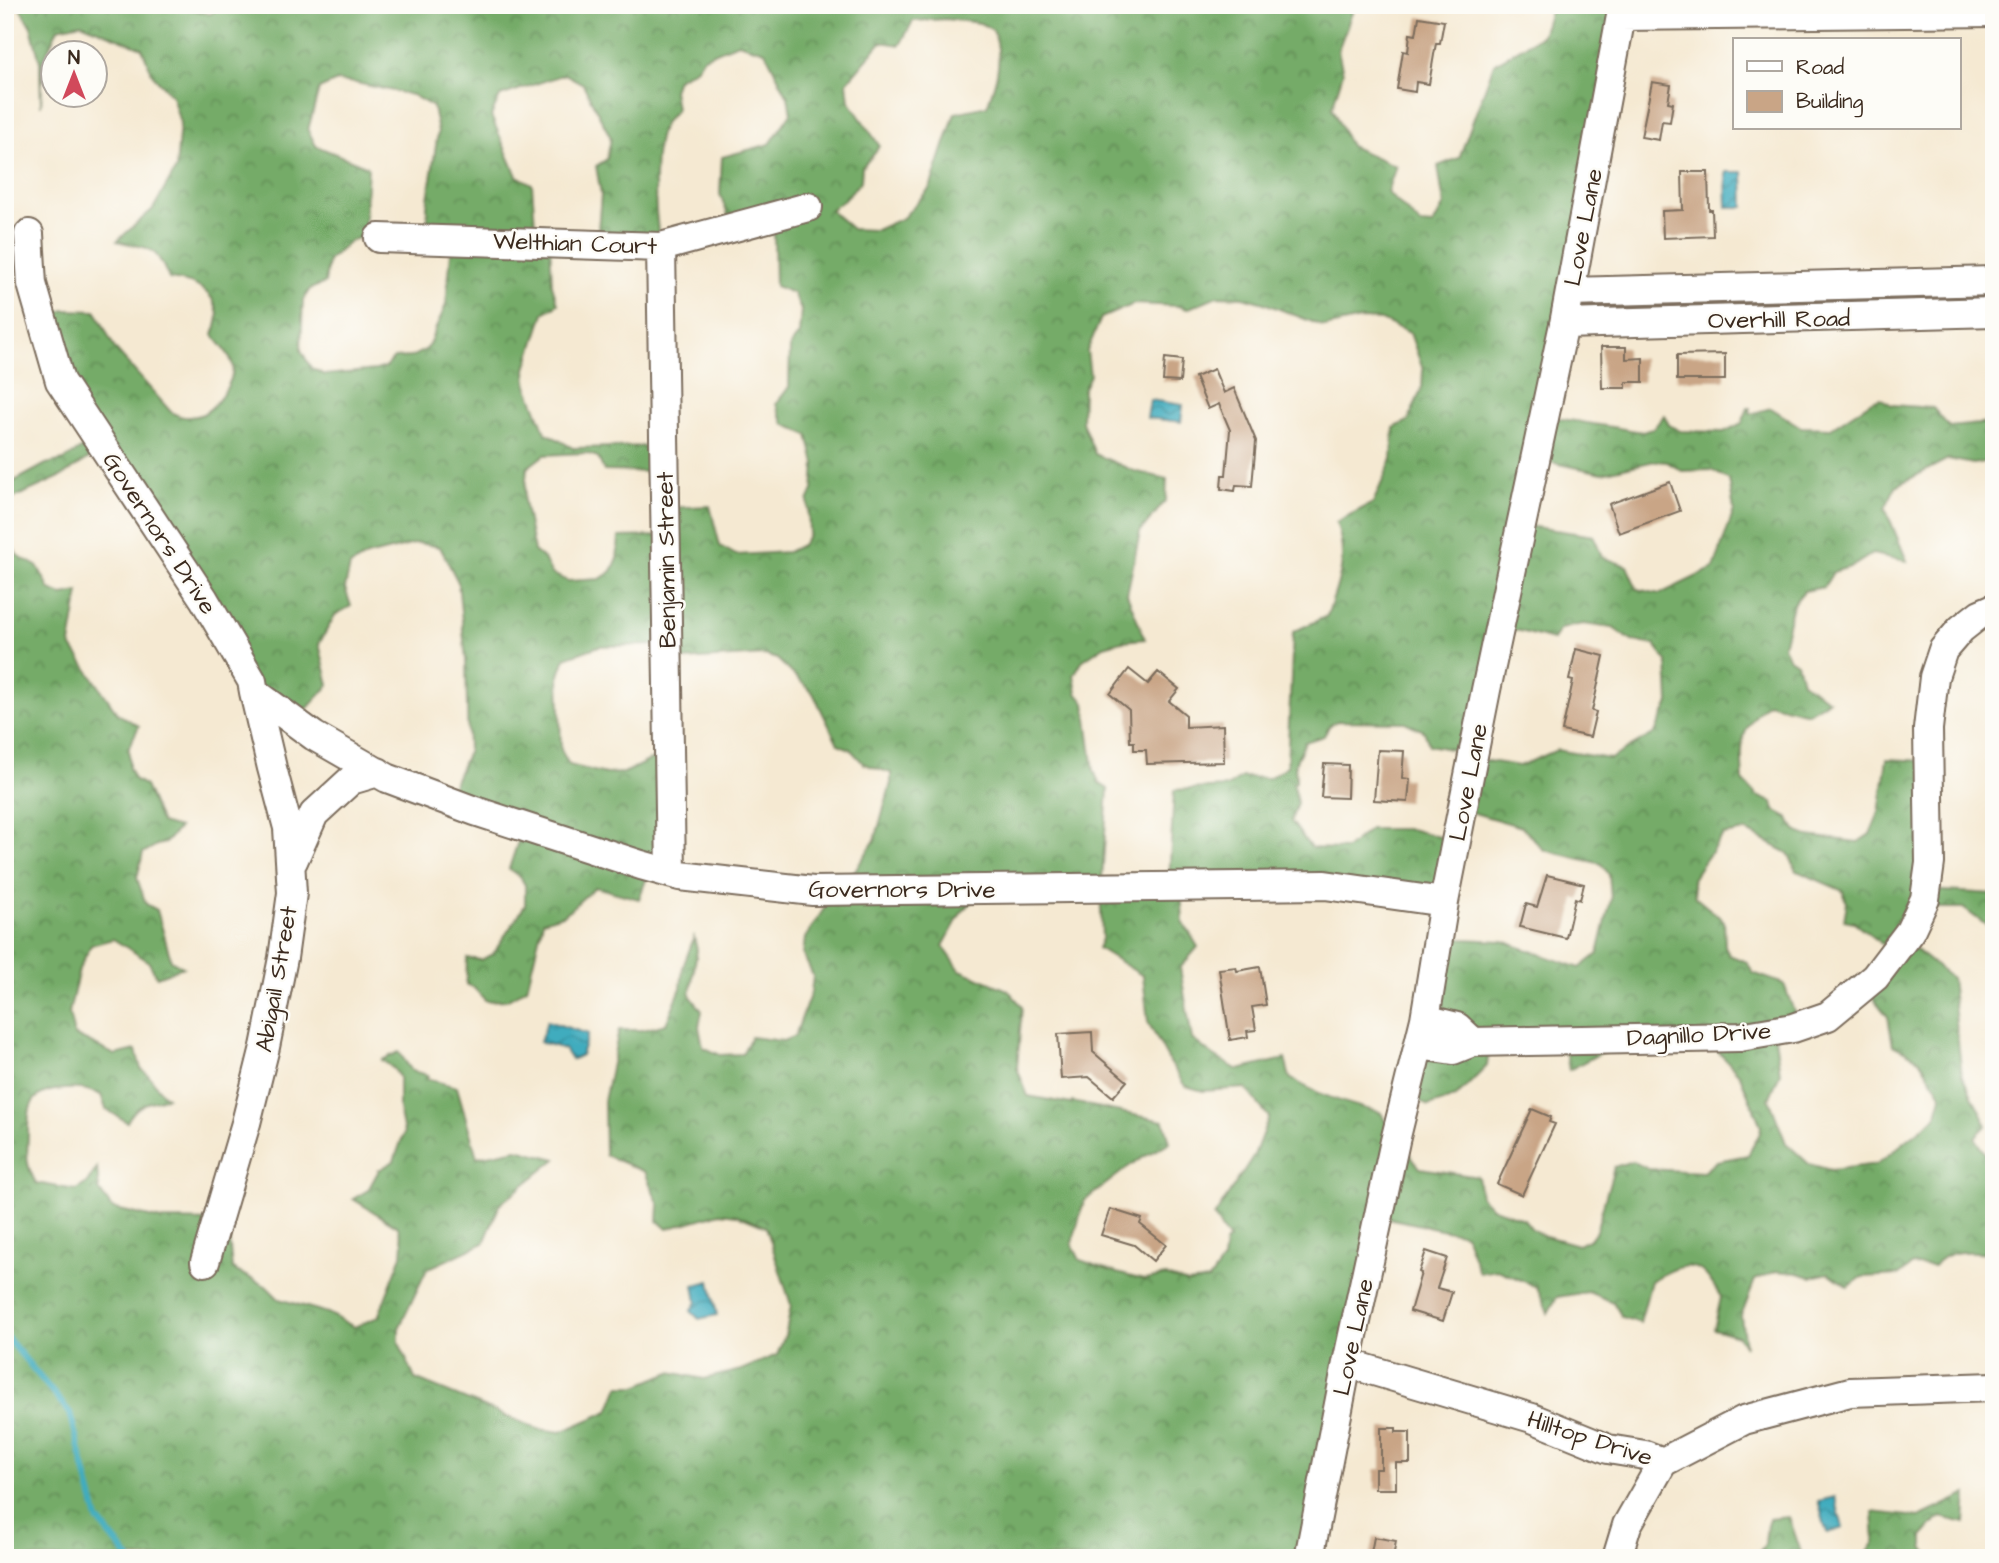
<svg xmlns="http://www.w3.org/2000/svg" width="1999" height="1563" viewBox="0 0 1999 1563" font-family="'Architects Daughter',sans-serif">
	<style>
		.forest { fill: url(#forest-crowns); stroke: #586a43; stroke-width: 2; fill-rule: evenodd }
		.water { fill: url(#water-waves); stroke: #3d6b6e; stroke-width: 2 }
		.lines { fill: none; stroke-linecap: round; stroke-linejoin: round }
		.stream { stroke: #3facbe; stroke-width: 6 }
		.building { fill: #c9a586 }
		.minor-casing { stroke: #7c6d5d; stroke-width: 32 }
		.minor { stroke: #fff; stroke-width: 28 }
		.labels { text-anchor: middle; stroke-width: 5; stroke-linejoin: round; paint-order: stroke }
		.street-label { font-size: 24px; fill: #3b2a1e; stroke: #fdfcf7 }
	</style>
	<defs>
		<pattern id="forest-crowns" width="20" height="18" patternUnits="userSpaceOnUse" patternTransform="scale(1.75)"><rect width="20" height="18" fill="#75ab68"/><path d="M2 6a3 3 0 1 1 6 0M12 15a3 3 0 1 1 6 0" fill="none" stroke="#618b55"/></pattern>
		<pattern id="water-waves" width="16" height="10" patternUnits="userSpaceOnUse" patternTransform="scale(1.75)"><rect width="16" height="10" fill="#3facbe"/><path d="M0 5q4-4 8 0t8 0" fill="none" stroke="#368c9a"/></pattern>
	</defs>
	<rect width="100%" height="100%" fill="#fdfcf7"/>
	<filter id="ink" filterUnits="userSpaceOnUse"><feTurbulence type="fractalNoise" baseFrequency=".0143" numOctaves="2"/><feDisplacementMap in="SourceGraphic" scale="14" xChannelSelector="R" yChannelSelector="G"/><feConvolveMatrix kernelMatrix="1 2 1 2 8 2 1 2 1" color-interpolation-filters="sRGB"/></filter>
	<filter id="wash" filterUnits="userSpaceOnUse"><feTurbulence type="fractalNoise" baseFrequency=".00686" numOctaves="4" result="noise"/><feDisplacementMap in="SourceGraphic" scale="28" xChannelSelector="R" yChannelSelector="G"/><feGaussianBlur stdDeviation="1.57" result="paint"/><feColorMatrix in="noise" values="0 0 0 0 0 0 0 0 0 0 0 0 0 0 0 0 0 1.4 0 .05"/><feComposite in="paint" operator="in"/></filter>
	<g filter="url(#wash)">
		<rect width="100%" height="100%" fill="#f5e9d2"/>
		<path class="forest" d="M18,5H176L210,14L224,5H1355L1338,50L1343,73L1332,108L1350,146L1396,166L1387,192L1420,224L1433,225L1444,205L1438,166L1459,158L1494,64L1542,35L1552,5H1621L1556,418L1643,432L1654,428L1664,415L1669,425L1680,431L1724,432L1742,423L1748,408H1750V414L1771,408L1801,427L1831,428L1872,401L1880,398L1892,405L1933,408L1949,427L1990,423L1994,419V460L1973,464L1948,459L1896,486L1885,508L1907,561L1872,554L1853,566L1833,572L1824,587L1804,591L1793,604L1783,646L1788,657L1797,663L1802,682L1829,700L1808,713L1768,703C1738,729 1741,744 1743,781L1757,796L1772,802L1774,810L1789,818L1795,831L1808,836L1858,842L1870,834L1879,813L1887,759L1927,761V890L1994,894V931L1963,908H1920L1903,940L1951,978L1962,1076L1987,1125L1975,1137L1994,1168V1253C1974,1252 1947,1247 1934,1266L1913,1265L1899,1275L1862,1277L1848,1287L1829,1273L1811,1277L1798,1273L1776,1271L1755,1280L1741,1316L1745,1347L1738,1336L1714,1329L1721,1297C1716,1290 1711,1280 1704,1273C1688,1258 1667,1272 1651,1281L1640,1323L1622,1317L1613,1302L1588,1292L1557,1297L1548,1313L1537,1287L1498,1270L1479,1273L1465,1234L1387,1218L1307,1558H5V531L17,555L38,567L50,590L62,595L79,592L70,644L118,714L139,726L129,747V768L134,779L145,786L161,823L179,828L165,843L157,845L143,853L137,878L146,904L157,910L171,960L183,967L157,977L148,961L113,939L91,945L79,969L69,1013L74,1035L115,1055L136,1050L141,1069C154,1077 155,1089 167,1097C147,1104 138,1102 127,1122L106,1109L101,1095C86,1089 81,1088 65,1089C30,1091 28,1104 28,1136C27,1157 25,1163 36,1183L76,1190L87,1183L97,1168L99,1190L112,1208L162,1220L217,1221L229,1235L232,1269L266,1286L279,1299L328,1313L354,1327L378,1317L402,1255L403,1242L398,1227L353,1199L368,1190L379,1170L394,1161L404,1133L399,1109V1077L394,1069L382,1060L399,1052L412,1071L428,1075L427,1079L457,1087L477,1157L517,1149L556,1159L500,1204L484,1243L427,1269L399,1328V1343L415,1379L538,1429L561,1432L609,1411L619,1386H636L671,1372L704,1379L741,1370L777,1355L786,1333L791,1305L766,1227L737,1215L720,1213L667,1229L658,1221L659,1205L645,1172L605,1155L604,1101L619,1030H643L666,1024L681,988L683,967L694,937L697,950L690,995L702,1011L699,1027L703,1047L720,1055L742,1054L751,1037L783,1041L795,1036L811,992L813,976L803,954L805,938L827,904L856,869L875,840L891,783V773L864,764L850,749L838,744L813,693L777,659L765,655L668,661L664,645L599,646L565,658L559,675L561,750L569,765L606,774L624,773L650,760H667L668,868L650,869L639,899L595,887L565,914L543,921L527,988L506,1000L486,1001L473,987L466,984L467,958L481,960L493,954L525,905V885L521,878L509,869L523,826L448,797L468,752L466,660L458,582L440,547L418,543L367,556L350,566L345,588L351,606L335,615L319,644L329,685L296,721L257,694L100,451L62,476L5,502V479L11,483L46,464L64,460L90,443L43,316L66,310L96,311L115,349L171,412C181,418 191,419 203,414C216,407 237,379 232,363C230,354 219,343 213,335C215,329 219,319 218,313C213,288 190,281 169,279C155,244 152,250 117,241L153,209L176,169L180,123L172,96L152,74L142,48L81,23L58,28L43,61L41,106L40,62L31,27ZM946,19L980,23L993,30C1004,57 997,79 987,106L955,113L930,188L903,218L876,230L852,229L830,210L844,200L861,181L862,167L875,153L879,145L849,101L847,82L881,42L900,45L913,21ZM738,43L765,51L788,97L791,113L770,144L722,157L720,194L736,236L740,238L774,233L775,286L793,293L801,310L799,334L790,346L789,387L776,404L784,424L808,435L815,464L813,490L808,501L809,534L802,545L788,552L736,555L720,546L710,506L666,508L663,536L619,537L617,560L612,571L600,579L568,581L552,574L544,559L534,551L524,501L527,468L544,455L585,453L598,457L604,471L659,472L653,446L573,448L545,432L527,385L526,369L544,313L558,304L552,285L550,242L536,238L532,184L517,176L491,116L500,96L565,74L583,84L611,138L607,159L596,166L601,194L597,242L660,244C655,216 650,146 665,122C668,118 673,114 676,109L673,90L677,79L697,68L704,57ZM337,81L356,83L412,95L433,107L438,132L427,206L429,238L452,242L446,305L427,349L411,357L394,358L386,367L376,370L325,375L311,368L301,350L303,300L310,289L325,283L328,261L350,241L364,236L368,167L316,146L308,130L319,89ZM1217,296L1243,297L1264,303L1325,327L1360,319L1381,320L1410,333L1423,370L1422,388L1408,421L1394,428L1392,459L1373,503L1336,522C1349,558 1339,582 1327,616L1293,632L1287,766L1269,778L1242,777L1227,787L1174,790L1169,881L1102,879L1108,789L1099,783L1094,771L1085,703L1077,693L1074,675L1082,661L1104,646L1122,641L1145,639L1127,594L1140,532L1166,500L1167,479L1134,471L1095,454L1082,422L1083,390L1090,375L1087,351L1101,318L1134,304L1178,306L1187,309ZM1545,461L1602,473L1655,461L1667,462L1682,471L1711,470L1729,480L1734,510L1714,568L1660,594L1637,589L1627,566L1602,557L1594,536L1522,525ZM1583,624L1613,628L1632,641L1655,645L1667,662L1669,703L1655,733L1610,759L1557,750L1520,766L1474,759L1464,810L1522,827L1544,850L1602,864L1609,875L1611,899L1598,954L1580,968L1503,941L1462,939L1437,933L1402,1089L1428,1106L1456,1097L1487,1066L1490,1040L1566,1053L1569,1070L1630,1037L1704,1036L1740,1075L1761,1126L1760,1133L1748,1155L1717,1161L1703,1172L1648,1169L1632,1161L1614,1167L1596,1231L1590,1239L1578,1245L1542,1235L1532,1229L1524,1219L1491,1207L1481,1197L1478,1177L1420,1168L1380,1112C1349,1105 1318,1095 1290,1078L1285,1059L1238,1070L1214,1056L1192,1039L1180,968L1198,947L1183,922L1181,887L1442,895L1451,840L1410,829H1370L1346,849L1311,848L1291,821L1297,803L1293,783L1296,782L1295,763L1305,742L1324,736L1329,726L1337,721L1405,722L1424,731L1429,745L1471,753L1499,629L1520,631L1553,640L1560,629ZM1746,831L1788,853L1797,871L1843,891L1847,903L1844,920L1854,922L1890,950L1866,989L1888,1017L1893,1045L1919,1059L1942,1096L1936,1117L1877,1164L1831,1170L1809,1164L1786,1143L1769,1099L1780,1073L1774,1030L1797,1020L1784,984L1753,973L1747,962L1729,955L1725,946L1724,921L1695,897L1692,879L1723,835ZM1100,882L1102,939L1098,948L1143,976L1148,1022L1168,1059L1185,1086L1203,1091L1245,1088L1269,1117L1254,1155L1214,1217L1229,1240L1225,1243L1223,1260L1209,1280L1188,1283L1166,1276L1144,1280L1117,1273L1080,1260L1072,1244L1084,1201L1132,1164L1170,1142L1164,1121L1072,1102V1104L1028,1096L1017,1068L1022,1006L1008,990L960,970L943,946L961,913L990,884Z
			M1967,1494L1965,1523L1940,1517L1923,1536V1548L1933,1558H1864L1875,1542L1873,1512L1919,1517Z
			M1789,1517L1803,1558H1755L1765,1544L1767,1524L1769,1519Z"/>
		<path class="water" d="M1726,172H1743L1744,207H1727Z
			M1150,400L1183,405L1181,422L1147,418Z
			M547,1021L588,1034L581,1055L571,1060L564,1049L540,1042Z
			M710,1281L717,1315L699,1319L691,1311L697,1302L694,1285Z
			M1835,1497L1843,1528L1827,1533L1818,1501Z"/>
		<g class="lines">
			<path class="stream" d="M5,1335L70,1413L98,1520L129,1558"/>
		</g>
		<g id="blocks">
			<path class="building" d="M1419,17L1444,21L1440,43H1436L1429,84L1416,82L1415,92L1397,89L1403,51L1408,52L1410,34L1416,35Z
				M1652,82L1671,85L1668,102L1673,103L1670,122L1662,121L1659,140L1641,137Z
				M1682,172H1708L1709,210H1712L1713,236L1663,238L1662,211L1683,210Z
				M1601,347H1626V359L1643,358V382H1626V388H1602Z
				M1725,354V380H1677V355Z
				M1165,358L1182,360L1180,382L1163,381Z
				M1214,369L1224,393L1234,388L1256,441L1252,486L1236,485L1235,491L1221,489L1222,475H1226L1230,430L1219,404L1208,409L1195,377Z
				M1670,482L1680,511L1619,533L1609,504Z
				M1576,649L1604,656L1592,711L1596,712L1590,737L1562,731L1573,681L1569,680Z
				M1129,669L1148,684L1158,672L1179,689L1169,701L1186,715V727L1223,725L1224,762L1147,764L1146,750H1134V742H1130L1129,710L1110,694Z
				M1378,750L1404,751L1402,778L1410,779L1408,802L1374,800Z
				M1324,764L1348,765L1347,798L1321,797Z
				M1547,875L1584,884L1580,900L1575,898L1566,938L1520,927L1526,904L1537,907Z
				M1236,967L1237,971L1260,967L1266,1005L1252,1007L1256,1030L1247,1031L1248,1037L1230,1040L1219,969Z
				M1092,1032L1093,1052L1127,1081L1113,1097L1089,1077L1061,1079L1058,1034Z
				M1532,1109L1551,1117L1549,1122L1555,1124L1522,1195L1497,1184Z
				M1110,1209L1142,1219L1140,1224L1166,1245L1153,1261L1134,1245L1101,1235Z
				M1426,1251L1447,1258L1437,1288L1452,1292L1443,1321L1410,1311L1421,1273L1419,1272Z
				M1381,1428H1396V1432H1410V1463H1396V1489H1375V1469H1381Z
				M1374,1537L1396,1541L1393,1558H1370Z"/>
		</g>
	</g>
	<g filter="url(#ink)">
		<use href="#blocks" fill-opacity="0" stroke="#7c6d5d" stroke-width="2"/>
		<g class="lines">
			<g class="minor-casing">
				<path id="minor" d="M1621,16L1994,12
					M29,234L32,284L60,381L204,599L252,681L254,692L314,736L387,778L475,811L641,865L680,876L813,891L1325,885L1444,902
					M379,238L661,247L808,207
					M661,247L671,873
					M1570,292L1994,281
					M1564,324L1994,312
					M293,861L314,814L351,780L378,772
					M1425,1019L1457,1027L1473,1042
					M1419,1045L1453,1050L1473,1042L1740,1037L1793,1028L1828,1016L1875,977L1910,931L1925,899L1930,863L1928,729L1934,677L1943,650L1961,629L1980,614L1994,608
					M205,1262L246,1123L265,1047L283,958L292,893L288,828L272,768L254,692
					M1347,1363L1532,1418L1608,1449L1645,1455L1663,1462L1744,1420L1850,1392L1994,1387
					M1309,1558L1347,1363L1395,1141L1425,1019L1444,902L1486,690L1564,324L1623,5
					M1617,1558L1627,1525L1663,1462"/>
			</g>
			<use href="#minor" class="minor"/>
		</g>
	</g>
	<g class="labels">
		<g class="street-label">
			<text transform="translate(1583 227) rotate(-79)" y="8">Love Lane</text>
			<text transform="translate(575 243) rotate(2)" y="8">Welthian Court</text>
			<text transform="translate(1779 319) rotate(-1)" y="8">Overhill Road</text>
			<text transform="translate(160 533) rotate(57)" y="8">Governors Drive</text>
			<text transform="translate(666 560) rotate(-91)" y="8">Benjamin Street</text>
			<text transform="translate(1468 782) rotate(-79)" y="8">Love Lane</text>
			<text x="902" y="897">Governors Drive</text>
			<text transform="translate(276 979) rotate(-80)" y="8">Abigail Street</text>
			<text transform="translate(1699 1034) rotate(-3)" y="8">Dagnillo Drive</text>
			<text transform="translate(1353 1337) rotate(-78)" y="8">Love Lane</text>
			<text transform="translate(1590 1438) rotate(18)" y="8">Hilltop Drive</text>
		</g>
	</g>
	<rect width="1999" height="1563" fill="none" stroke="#fdfcf7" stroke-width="28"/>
	<rect x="1733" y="38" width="228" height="91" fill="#fdfcf7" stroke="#afa8a0" stroke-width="2"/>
	<rect x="1747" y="61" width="35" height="10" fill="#ffffff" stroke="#afa8a0" stroke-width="2"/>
	<text x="1796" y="74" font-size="21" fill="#3b2a1e">Road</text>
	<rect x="1747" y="91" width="35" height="21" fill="#c9a586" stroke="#afa8a0" stroke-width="2"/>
	<text x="1796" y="108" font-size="21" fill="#3b2a1e">Building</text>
	<g transform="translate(74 74)"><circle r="33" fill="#fdfcf7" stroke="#afa8a0" stroke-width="2"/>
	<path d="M0-5L12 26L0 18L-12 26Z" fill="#d1495b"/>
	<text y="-10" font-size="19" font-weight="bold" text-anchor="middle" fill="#3b2a1e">N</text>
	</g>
</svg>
